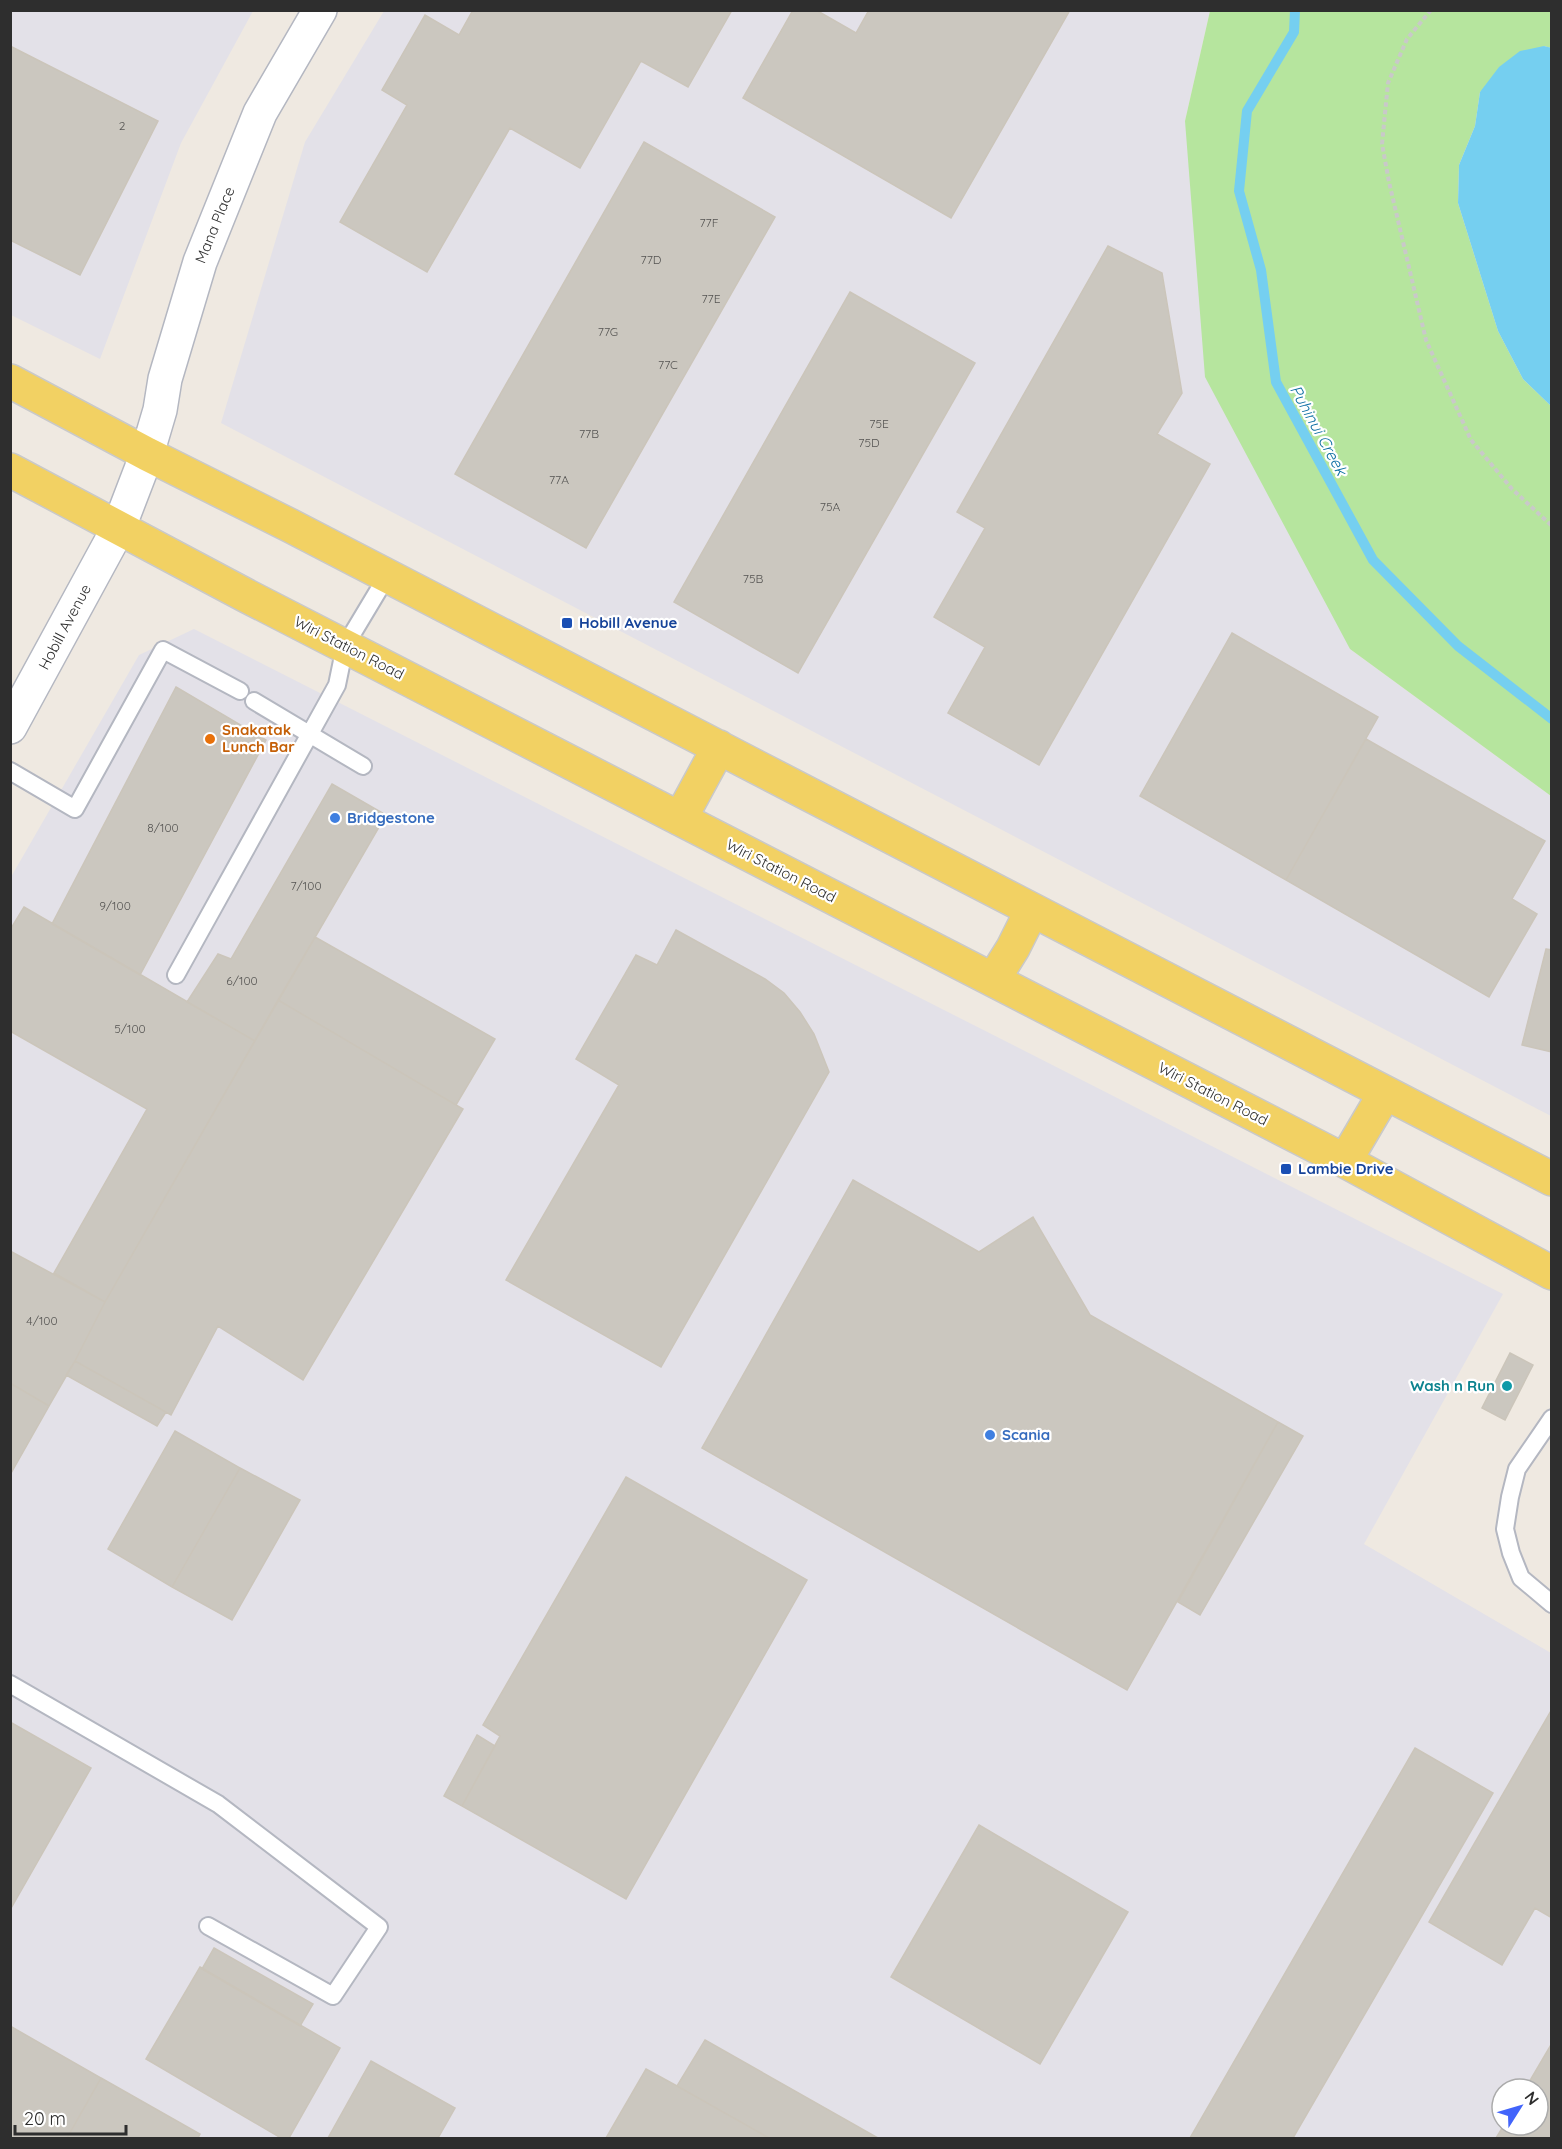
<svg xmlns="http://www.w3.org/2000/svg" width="1562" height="2149" viewBox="0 0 1562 2149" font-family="Quicksand,sans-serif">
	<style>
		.industrial { fill: #e3e1e8; fill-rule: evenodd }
		.green { fill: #b6e59e }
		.water { fill: #75cff0 }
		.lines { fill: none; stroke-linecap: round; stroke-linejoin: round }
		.stream { stroke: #75cff0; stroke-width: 10 }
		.building { fill: #cbc7bf; stroke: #cbc5ba; stroke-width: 1.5 }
		.lane-casing { stroke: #b4b7c1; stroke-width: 20 }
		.street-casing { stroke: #b4b7c1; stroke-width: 36 }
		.secondary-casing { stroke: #b4b7c1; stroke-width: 36 }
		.primary-casing { stroke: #c9c9c9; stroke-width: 36 }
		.path { stroke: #c9c9c9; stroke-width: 4; stroke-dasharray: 4.5 3; stroke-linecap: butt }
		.lane { stroke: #fff; stroke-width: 16 }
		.street { stroke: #fff; stroke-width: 33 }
		.secondary { stroke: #fff; stroke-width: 33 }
		.primary { stroke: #f2d163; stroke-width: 33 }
		.transit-dot { fill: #1a4fb4; stroke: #fff; stroke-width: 2 }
		.food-dot { fill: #e8710a; stroke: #fff; stroke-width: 2 }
		.shop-dot { fill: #3f7fe0; stroke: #fff; stroke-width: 2 }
		.culture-dot { fill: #0f9aa8; stroke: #fff; stroke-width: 2 }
		.labels { text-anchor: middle; stroke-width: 4.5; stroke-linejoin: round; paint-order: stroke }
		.number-label { font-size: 12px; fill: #555452 }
		.street-label { font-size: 15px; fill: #2e2e2e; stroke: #fff }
		.transit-label { font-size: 15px; font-weight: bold; fill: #164399; stroke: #fff; text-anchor: start }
		.food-label { font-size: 15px; font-weight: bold; fill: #c56008; stroke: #fff; text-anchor: start }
		.shop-label { font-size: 15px; font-weight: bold; fill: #366cbe; stroke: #fff; text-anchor: start }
		.culture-label { font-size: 15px; font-weight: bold; fill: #0d838f; stroke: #fff; text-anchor: end }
		.water-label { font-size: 16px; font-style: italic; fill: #0d6fa3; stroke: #fff }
	</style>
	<rect width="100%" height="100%" fill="#efe9e1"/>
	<path class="industrial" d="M10,11H253L181,143L100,359L11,315Z
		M384,11H1210L1185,121L1350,649L1551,796V1116L221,423L305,142Z
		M194,629L1503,1294L1364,1544L1551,1653V2138H11V877L139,655ZM1502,2089H1538V2125H1502Z"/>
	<path class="green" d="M1210,11H1551V48L1544,46L1480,92L1475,126L1459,165L1458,203L1498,331L1523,379L1551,406V796L1350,649L1205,377L1185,121Z"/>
	<path class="water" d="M1544,46L1552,48L1551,406L1523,379L1498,331L1458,203L1459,165L1475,126L1480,92L1499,67L1520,51Z"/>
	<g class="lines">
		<path class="stream" d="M1295,10L1294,32L1247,111L1239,191L1261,270L1276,382L1373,560L1458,646L1552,719"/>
	</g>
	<path class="building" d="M473,10H732L688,87L641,61L580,168L510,128L427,272L340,222L407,105L382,90L425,15L459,35Z
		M793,10H816L856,33L869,10H1070L951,218L743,98Z
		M10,46L158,121L80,275L10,240Z
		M644,142L775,217L586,548L455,474Z
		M1108,246L1162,273L1182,393L1157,434L1210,464L1039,765L948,713L985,647L934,617L985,528L957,512Z
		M850,292L975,363L798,673L674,602Z
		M1232,633L1378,717L1286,880L1140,796Z
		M176,687L266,740L140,975L52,924Z
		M1366,739L1545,841L1512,899L1537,914L1489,997L1286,880Z
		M332,784L386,815L255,1041L187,1002L218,954L231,959Z
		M24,907L255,1041L105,1302L54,1273L147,1109L10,1031V930Z
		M676,930L765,979L784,993L800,1012L814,1034L829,1072L661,1367L506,1280L619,1085L576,1059L636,955L657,965Z
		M315,937L495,1039L456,1105L278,1000Z
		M1546,949L1552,950V1052L1522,1045Z
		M278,1000L463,1109L303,1380L218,1326L171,1415L75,1361L105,1302Z
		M853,1180L979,1252L1033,1217L1090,1315L1278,1422L1127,1690L702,1448Z
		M10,1251L105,1302L75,1361L49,1406L10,1383Z
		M1510,1353L1533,1365L1505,1420L1482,1408Z
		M75,1361L166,1412L157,1426L66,1375Z
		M10,1383L49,1406L10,1475Z
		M1278,1422L1303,1436L1200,1615L1178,1602Z
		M175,1431L240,1468L172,1587L108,1549Z
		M240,1468L300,1500L232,1620L172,1587Z
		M626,1477L807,1580L626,1899L462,1806L500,1736L483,1725Z
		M1552,1709V1918L1535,1908L1502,1965L1429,1922Z
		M10,1722L91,1768L10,1910Z
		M477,1735L495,1746L462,1806L444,1796Z
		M1415,1748L1493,1793L1293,2138H1190Z
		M979,1825L1128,1912L1040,2064L891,1977Z
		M214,1948L313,2004L300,2026L202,1969Z
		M200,1967L340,2048L289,2138H281L146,2059Z
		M10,2026L101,2078L67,2138H10Z
		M705,2040L878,2138H769L677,2086Z
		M1552,2043V2138H1496L1504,2125H1538V2089H1525Z
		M371,2061L455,2108L438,2138H328Z
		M646,2069L677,2086L769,2138H606Z
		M101,2078L200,2134L198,2138H67Z"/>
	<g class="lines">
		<g class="lane-casing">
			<path id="lane" d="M254,701L363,766
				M10,771L75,809L163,650L240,691
				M176,975L337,685L345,646L387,576
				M1552,1418L1517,1469L1510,1497L1505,1529L1511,1553L1521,1578L1552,1604
				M10,1684L218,1804L379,1927L333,1996L208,1926"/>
		</g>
		<g class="street-casing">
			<path id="street" d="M147,454L160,410L165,379L200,262L260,113L320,10"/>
		</g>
		<g class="secondary-casing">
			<path id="secondary" d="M10,727L119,527L147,454"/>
		</g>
		<g class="primary-casing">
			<path id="primary" d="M10,381L147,454L291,526L1552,1179
				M10,470L245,595L1345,1161L1552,1273
				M680,819L719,747
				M993,980L1013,948L1032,910
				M1345,1161L1385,1093"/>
		</g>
		<path class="path" d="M1431,10L1407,39L1388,83L1382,144L1389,182L1426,340L1471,440L1512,489L1552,526"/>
		<use href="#lane" class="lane"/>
		<use href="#street" class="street"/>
		<use href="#secondary" class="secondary"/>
		<use href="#primary" class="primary"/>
	</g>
	<g class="transit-dot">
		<rect x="561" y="617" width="12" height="12" rx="3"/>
		<rect x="1280" y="1163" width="12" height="12" rx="3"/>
	</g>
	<circle class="food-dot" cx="210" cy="739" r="6"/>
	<g class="shop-dot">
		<circle cx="335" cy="818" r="6"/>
		<circle cx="990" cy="1435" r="6"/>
	</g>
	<circle class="culture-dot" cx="1507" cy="1386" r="6"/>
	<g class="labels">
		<g class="number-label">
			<text x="122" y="130">2</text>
			<text x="709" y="227">77F</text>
			<text x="651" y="264">77D</text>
			<text x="711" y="303">77E</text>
			<text x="608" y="336">77G</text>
			<text x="668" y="369">77C</text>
			<text x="879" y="428">75E</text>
			<text x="589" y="438">77B</text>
			<text x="869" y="447">75D</text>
			<text x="559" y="484">77A</text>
			<text x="830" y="511">75A</text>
			<text x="753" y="583">75B</text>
			<text x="163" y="832">8/100</text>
			<text x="306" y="890">7/100</text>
			<text x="115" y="910">9/100</text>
			<text x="242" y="985">6/100</text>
			<text x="130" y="1033">5/100</text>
			<text x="42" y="1325">4/100</text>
		</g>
		<g class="street-label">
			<text transform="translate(215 225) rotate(-68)" y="5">Mana Place</text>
			<text transform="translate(65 627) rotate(-62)" y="5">Hobill Avenue</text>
			<text transform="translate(349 648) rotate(27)" y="5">Wiri Station Road</text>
			<text transform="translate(781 871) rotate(27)" y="5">Wiri Station Road</text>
			<text transform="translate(1213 1094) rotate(27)" y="5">Wiri Station Road</text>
		</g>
		<g class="transit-label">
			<text x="579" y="628">Hobill Avenue</text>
			<text x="1298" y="1174">Lambie Drive</text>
		</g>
		<g class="food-label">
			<text x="222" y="735">Snakatak<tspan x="222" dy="17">Lunch Bar</tspan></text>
		</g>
		<g class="shop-label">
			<text x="347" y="823">Bridgestone</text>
			<text x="1002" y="1440">Scania</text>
		</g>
		<g class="culture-label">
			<text x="1495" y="1391">Wash n Run</text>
		</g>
		<g class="water-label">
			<text transform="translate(1319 430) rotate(61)" y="6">Puhinui Creek</text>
		</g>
	</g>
	<rect width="1562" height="2149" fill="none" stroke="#2e2e2e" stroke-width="24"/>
	<g transform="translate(1520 2107) rotate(53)"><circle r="28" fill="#ffffff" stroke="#ababab" stroke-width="1.5"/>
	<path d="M0-4.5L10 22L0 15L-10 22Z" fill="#4264fb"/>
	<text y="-9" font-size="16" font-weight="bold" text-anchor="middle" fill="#2e2e2e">N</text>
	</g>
	<path d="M15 2125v9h111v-9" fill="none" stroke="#2e2e2e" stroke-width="3"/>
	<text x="24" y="2125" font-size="18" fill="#2e2e2e" stroke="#ffffff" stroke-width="4.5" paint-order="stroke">20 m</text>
</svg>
